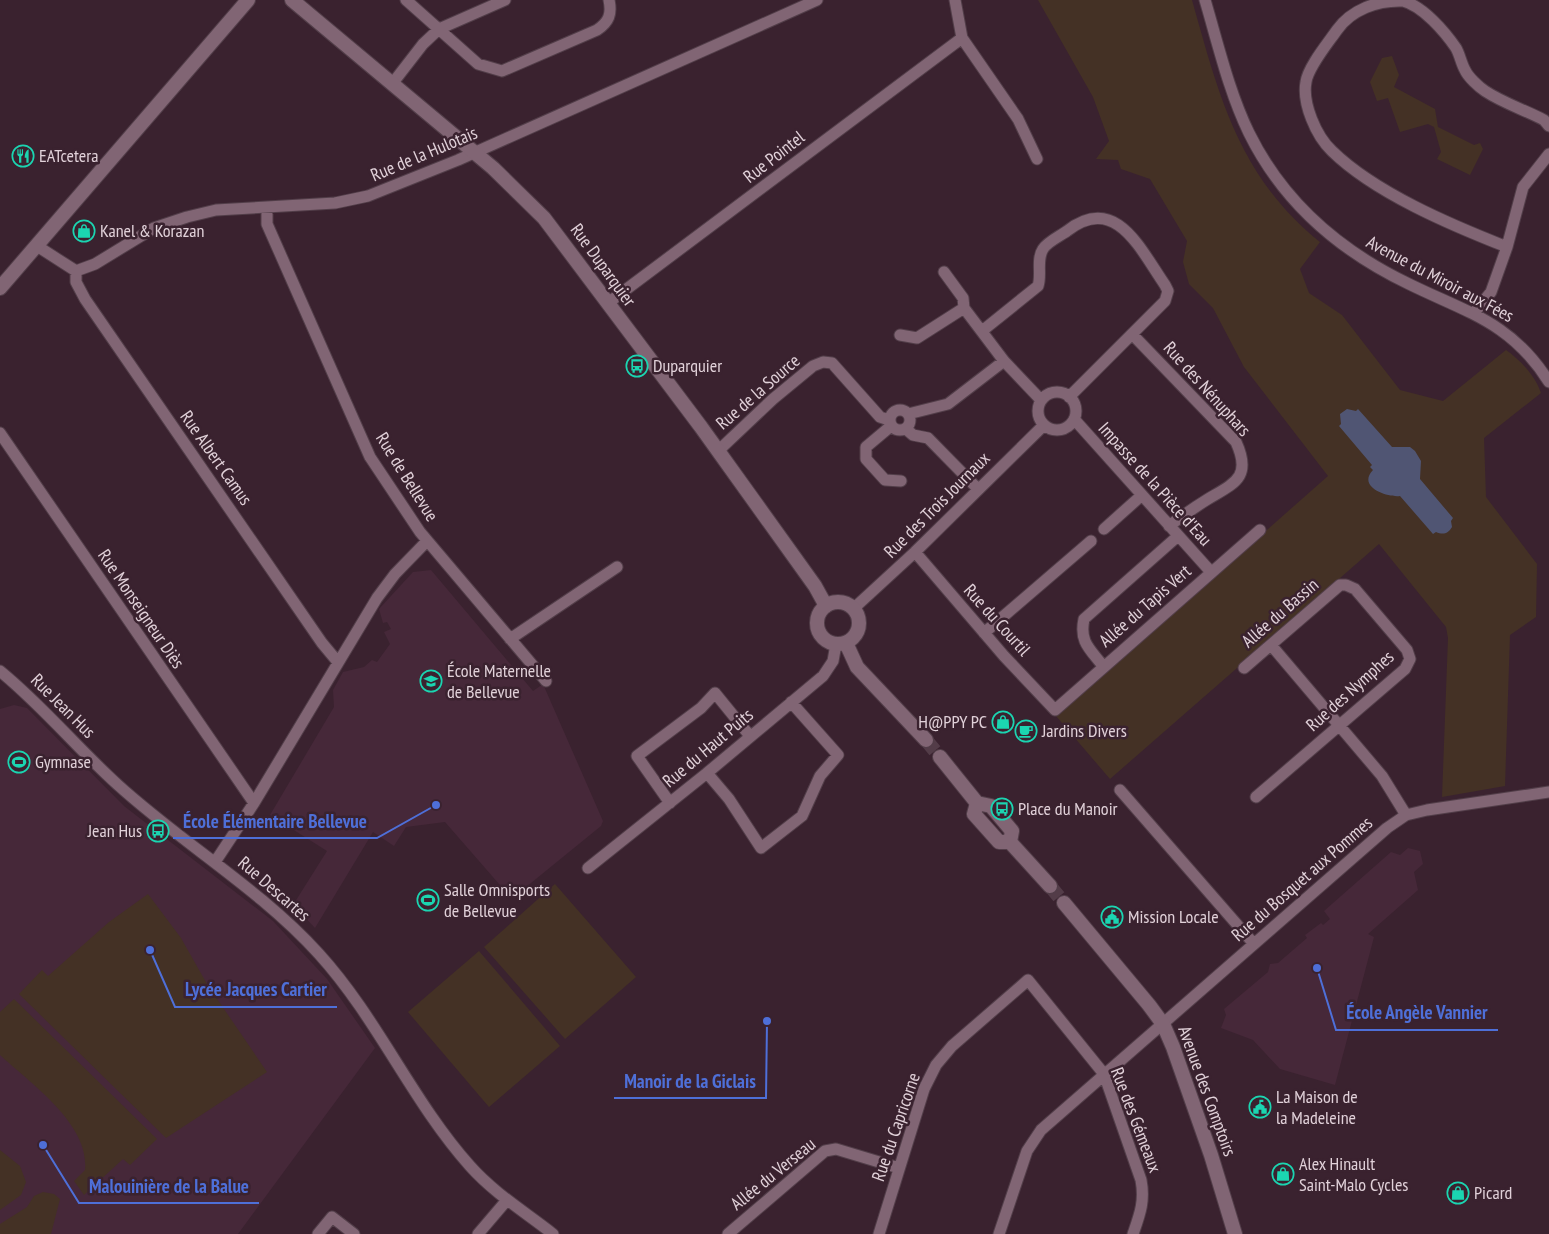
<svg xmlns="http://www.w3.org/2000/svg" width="1549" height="1234" viewBox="0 0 1549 1234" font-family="'PT Sans Narrow',sans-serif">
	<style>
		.built { fill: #462839 }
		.green { fill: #443125 }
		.water { fill: #505573 }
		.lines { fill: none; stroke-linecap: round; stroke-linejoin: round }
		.tertiary-tunnel { stroke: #533c48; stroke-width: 14; stroke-dasharray: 14 7; stroke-linecap: butt }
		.minor-casing { stroke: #523e49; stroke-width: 13 }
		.tertiary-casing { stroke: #523e49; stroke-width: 16 }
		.minor { stroke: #816574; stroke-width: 11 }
		.tertiary { stroke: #816574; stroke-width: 14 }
		.labels { text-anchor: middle; stroke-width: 5; stroke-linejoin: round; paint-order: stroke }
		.street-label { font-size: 18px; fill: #e1d1d9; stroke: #3a222f }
		.poi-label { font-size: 18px; fill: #e1d1d9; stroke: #3a222f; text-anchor: start }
		.leader { fill: none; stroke: #4e6fd8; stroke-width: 2 }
		.callout-dot { fill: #4e6fd8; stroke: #3a222f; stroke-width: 2 }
		.callout-label { font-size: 19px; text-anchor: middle; font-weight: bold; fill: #4e6fd8; stroke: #3a222f; stroke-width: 5; stroke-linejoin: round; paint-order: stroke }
	</style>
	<rect width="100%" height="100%" fill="#3a222f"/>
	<path class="built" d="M431,570L533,691L543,684L603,821L601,826L515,896H510L506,892L445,822L406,827L394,846L373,832L315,928L293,905L327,851L270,815L334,707L333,690L343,672L364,667L372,660L377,662L390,644L384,632L391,629L387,622L383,623L379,609L413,572Z
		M14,705L27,708L124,806L273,921L327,979L375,1048L238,1234H0V709Z
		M1408,848L1420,851L1423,864L1414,872L1418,890L1368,934L1374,937L1335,1085L1280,1069L1253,1040L1221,1028L1226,1015L1224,1009L1268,972L1270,964L1278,963L1307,938L1305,935L1321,923L1323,925L1330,919L1324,911L1391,852L1400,855Z"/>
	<path class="green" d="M1038,0H1192C1219,96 1239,177 1320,242L1300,269L1309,293L1342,315L1400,390L1443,401L1506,350C1520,360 1535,375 1541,393L1484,438L1486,497L1537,564L1536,617L1510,635L1505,786L1442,797L1448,638L1446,627L1379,544L1110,779L1056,716L1328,476L1244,367L1213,308L1189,284L1183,262L1187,241L1150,179L1121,169L1118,160L1096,159L1109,141L1093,97Z
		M1392,56L1399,75L1394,87L1435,109L1438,127L1474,145L1480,143L1483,149L1470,175L1437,159L1441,152L1434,127L1428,124L1400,132L1388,98L1377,101L1370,82L1382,58Z
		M555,884L636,977L565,1039L484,947Z
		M148,894L181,938L207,984L267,1072L166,1138L19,994L42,970L48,976L109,922Z
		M479,951L560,1046L489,1107L408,1012Z
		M14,999L157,1139L130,1165L123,1159L84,1195L74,1181L85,1170C90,1124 30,1083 0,1055V1012Z
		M0,1150L20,1166L26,1182L21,1195L0,1210Z
		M43,1192L54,1194L60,1199L51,1234H0V1224L27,1207L34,1196Z"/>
	<path class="water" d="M1347,409L1356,411L1358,409L1392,447H1410L1415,451L1421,461L1420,479L1453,518L1451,521L1452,527C1448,534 1443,535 1436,532L1433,534L1400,496C1390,498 1356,488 1373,470L1370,467L1372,465L1339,426L1341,424L1340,414Z"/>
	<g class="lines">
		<path class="tertiary-tunnel" d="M926,740L940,757
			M1050,886L1064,903"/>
		<g class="minor-casing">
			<path id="minor" d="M406,0L478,64L502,71L597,30C609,22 612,14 609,0
				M955,0L962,38L1018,119L1037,159
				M1205,0C1218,44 1229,92 1249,133C1283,202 1340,251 1409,284C1468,313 1511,322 1549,382
				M392,84L423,44L439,29L505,0
				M267,207V224L370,457L420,532L546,681
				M37,246L76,271L95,264L154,228L187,217L216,210L335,203L368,196L458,160L817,0
				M1507,247C1451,225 1375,193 1332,151C1316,136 1302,103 1306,82C1308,67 1328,43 1337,30C1351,10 1377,0 1403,1C1423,6 1445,32 1456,48C1460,55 1461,63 1465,70C1468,77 1479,87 1485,91C1503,103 1525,110 1544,120L1549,126
				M76,271V282L85,299L322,643L337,661
				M944,272L963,298L964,308L1004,361L1041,400
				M608,303L962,38
				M1474,313L1491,292L1507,247L1523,187L1549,154
				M982,331L1038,286C1042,275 1036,260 1043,249C1047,242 1060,236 1067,231C1116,193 1140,249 1165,285L1168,291L1165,301L1069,397
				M1132,334L1236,442C1252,477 1235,483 1208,499C1195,507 1182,516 1169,526
				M900,335L917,338L964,308
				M1038 411a19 19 0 1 1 38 0a19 19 0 1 1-38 0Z
				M890 420a10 10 0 1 1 20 0a10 10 0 1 1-20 0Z
				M908,414L948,404L1004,361
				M1074,419L1211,572
				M891,426L866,447V459L885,480L901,481
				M906,429L913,435L928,438L978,489
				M0,433L254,803
				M718,451L773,399L813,366L823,362L832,363L880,417L889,420
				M1104,529L1142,495
				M915,552L1004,656L1055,710L1260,530
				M853,609L915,552L1044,425
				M984,633L1091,541
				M510,639L617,567
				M1271,645L1382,776L1406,815
				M1103,666C1090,649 1079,642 1084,619L1178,536
				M1244,668L1340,585H1346L1355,589L1407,650L1410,659L1405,669L1256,797
				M0,671C43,706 77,748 118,785C183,844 260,889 319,954C378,1019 412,1101 470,1166C494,1193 525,1212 553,1234
				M707,773L729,799L761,848L802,816L820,776L838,755L791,702
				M1120,790L1254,944
				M670,803L637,756L701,708L715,693L750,736
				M215,862L254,803L377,598L395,574L427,541
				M588,868L707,773L823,676L833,661L836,644
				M318,1234L332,1217L354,1234
				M478,1234L507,1200
				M728,1234L825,1151L836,1149L899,1168
				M879,1234L924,1089L936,1065L952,1046L1028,980L1104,1074L1141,1180C1145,1201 1140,1214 1133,1234
				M999,1234L1027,1151L1041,1130L1387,828L1406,815L1427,810L1549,792"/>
		</g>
		<g class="tertiary-casing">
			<path id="tertiary" d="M292,0L493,168L544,218L701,427L815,586L826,606
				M0,288L248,0
				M817 623a21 21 0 1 1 42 0a21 21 0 1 1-42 0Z
				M846,643L857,667L926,740
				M940,757L977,803L991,806L1012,831L1010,842
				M977,803L974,814L999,842H1010
				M1010,842L1050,886
				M1064,903L1149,1005L1163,1024L1173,1047L1211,1155L1235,1234"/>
		</g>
		<use href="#minor" class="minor"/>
		<use href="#tertiary" class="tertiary"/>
	</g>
	<defs>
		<g id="restaurant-ring" transform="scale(1.125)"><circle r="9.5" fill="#3a222f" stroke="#1bd5b1" stroke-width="1.5"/><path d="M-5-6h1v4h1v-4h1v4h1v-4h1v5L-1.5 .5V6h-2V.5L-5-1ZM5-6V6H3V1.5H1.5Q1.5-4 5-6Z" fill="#1bd5b1"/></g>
		<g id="shop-ring" transform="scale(1.125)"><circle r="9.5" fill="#3a222f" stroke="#1bd5b1" stroke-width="1.5"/><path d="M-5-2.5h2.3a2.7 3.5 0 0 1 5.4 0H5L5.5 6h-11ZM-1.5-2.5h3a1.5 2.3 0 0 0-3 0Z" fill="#1bd5b1"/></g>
		<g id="bus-ring" transform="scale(1.125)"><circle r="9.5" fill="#3a222f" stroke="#1bd5b1" stroke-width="1.5"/><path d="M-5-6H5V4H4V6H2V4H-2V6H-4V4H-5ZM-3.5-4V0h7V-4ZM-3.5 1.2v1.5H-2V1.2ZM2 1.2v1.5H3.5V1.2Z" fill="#1bd5b1"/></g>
		<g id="school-ring" transform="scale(1.125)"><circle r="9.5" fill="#3a222f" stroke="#1bd5b1" stroke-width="1.5"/><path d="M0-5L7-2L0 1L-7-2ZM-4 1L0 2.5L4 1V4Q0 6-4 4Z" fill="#1bd5b1"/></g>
		<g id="cafe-ring" transform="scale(1.125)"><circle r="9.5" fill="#3a222f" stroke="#1bd5b1" stroke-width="1.5"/><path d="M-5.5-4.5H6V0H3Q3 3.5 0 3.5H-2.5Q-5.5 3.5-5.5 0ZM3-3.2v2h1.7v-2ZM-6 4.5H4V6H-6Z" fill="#1bd5b1"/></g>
		<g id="stadium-ring" transform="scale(1.125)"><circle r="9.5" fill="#3a222f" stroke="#1bd5b1" stroke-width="1.5"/><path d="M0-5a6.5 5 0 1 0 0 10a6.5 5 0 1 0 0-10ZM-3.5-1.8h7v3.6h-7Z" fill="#1bd5b1"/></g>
		<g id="civic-ring" transform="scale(1.125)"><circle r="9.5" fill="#3a222f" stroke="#1bd5b1" stroke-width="1.5"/><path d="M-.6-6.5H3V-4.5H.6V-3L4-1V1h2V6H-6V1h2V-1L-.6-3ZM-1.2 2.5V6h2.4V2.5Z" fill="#1bd5b1"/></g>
	</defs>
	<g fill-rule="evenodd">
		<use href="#restaurant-ring" x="23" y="156"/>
		<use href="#shop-ring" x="84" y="231"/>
		<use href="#bus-ring" x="637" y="366"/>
		<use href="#school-ring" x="431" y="681"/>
		<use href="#shop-ring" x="1003" y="722"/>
		<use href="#cafe-ring" x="1026" y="731"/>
		<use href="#stadium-ring" x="19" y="762"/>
		<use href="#bus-ring" x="1002" y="809"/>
		<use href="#bus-ring" x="158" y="831"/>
		<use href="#stadium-ring" x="428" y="900"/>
		<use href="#civic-ring" x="1112" y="917"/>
		<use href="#civic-ring" x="1260" y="1107"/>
		<use href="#shop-ring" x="1283" y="1174"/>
		<use href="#shop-ring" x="1458" y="1193"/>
	</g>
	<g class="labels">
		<g class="street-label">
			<text transform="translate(424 154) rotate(-23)" y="6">Rue de la Hulotais</text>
			<text transform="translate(774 157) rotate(-38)" y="6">Rue Pointel</text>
			<text transform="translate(603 265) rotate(54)" y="6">Rue Duparquier</text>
			<text transform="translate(1440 279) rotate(28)" y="6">Avenue du Miroir aux Fées</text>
			<text transform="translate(1207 389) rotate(48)" y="6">Rue des Nénuphars</text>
			<text transform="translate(758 392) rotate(-41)" y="6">Rue de la Source</text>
			<text transform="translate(216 458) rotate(55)" y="6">Rue Albert Camus</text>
			<text transform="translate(407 477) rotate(58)" y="6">Rue de Bellevue</text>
			<text transform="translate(1155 484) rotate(48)" y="6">Impasse de la Pièce d'Eau</text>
			<text transform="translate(937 505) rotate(-45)" y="6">Rue des Trois Journaux</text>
			<text transform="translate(1145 606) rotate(-41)" y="6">Allée du Tapis Vert</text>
			<text transform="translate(141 609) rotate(56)" y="6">Rue Monseigneur Diès</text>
			<text transform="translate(1280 613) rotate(-41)" y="6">Allée du Bassin</text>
			<text transform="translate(997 620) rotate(48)" y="6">Rue du Courtil</text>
			<text transform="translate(1350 691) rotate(-42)" y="6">Rue des Nymphes</text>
			<text transform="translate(63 706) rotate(45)" y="6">Rue Jean Hus</text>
			<text transform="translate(708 748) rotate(-40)" y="6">Rue du Haut Puits</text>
			<text transform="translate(1302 879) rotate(-41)" y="6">Rue du Bosquet aux Pommes</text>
			<text transform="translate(274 889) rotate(41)" y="6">Rue Descartes</text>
			<text transform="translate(1207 1091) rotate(70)" y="6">Avenue des Comptoirs</text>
			<text transform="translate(1136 1120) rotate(69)" y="6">Rue des Gémeaux</text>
			<text transform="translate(896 1127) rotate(-71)" y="6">Rue du Capricorne</text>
			<text transform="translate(773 1174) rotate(-39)" y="6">Allée du Verseau</text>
		</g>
		<g class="poi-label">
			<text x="39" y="162">EATcetera</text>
			<text x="100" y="237">Kanel &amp; Korazan</text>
			<text x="653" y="372">Duparquier</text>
			<text x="447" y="677">École Maternelle<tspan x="447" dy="21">de Bellevue</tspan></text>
			<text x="987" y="728" text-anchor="end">H@PPY PC</text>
			<text x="1042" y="737">Jardins Divers</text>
			<text x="35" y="768">Gymnase</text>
			<text x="1018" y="815">Place du Manoir</text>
			<text x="142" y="837" text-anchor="end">Jean Hus</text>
			<text x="444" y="896">Salle Omnisports<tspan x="444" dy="21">de Bellevue</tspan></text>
			<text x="1128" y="923">Mission Locale</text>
			<text x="1276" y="1103">La Maison de<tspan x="1276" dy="21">la Madeleine</tspan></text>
			<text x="1299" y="1170">Alex Hinault<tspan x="1299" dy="21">Saint-Malo Cycles</tspan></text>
			<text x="1474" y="1199">Picard</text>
		</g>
	</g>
	<path class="leader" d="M436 805L377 838H173M150 950L175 1007H337M1317 968L1336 1030H1498M767 1021L766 1098H614M43 1145L79 1203H259"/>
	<g class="callout-dot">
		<circle cx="436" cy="805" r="5"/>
		<circle cx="150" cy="950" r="5"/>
		<circle cx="1317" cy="968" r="5"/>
		<circle cx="767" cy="1021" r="5"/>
		<circle cx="43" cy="1145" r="5"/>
	</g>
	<g class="callout-label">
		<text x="275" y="828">École Élémentaire Bellevue</text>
		<text x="256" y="996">Lycée Jacques Cartier</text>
		<text x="1417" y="1019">École Angèle Vannier</text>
		<text x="690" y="1088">Manoir de la Giclais</text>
		<text x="169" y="1193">Malouinière de la Balue</text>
	</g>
</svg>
